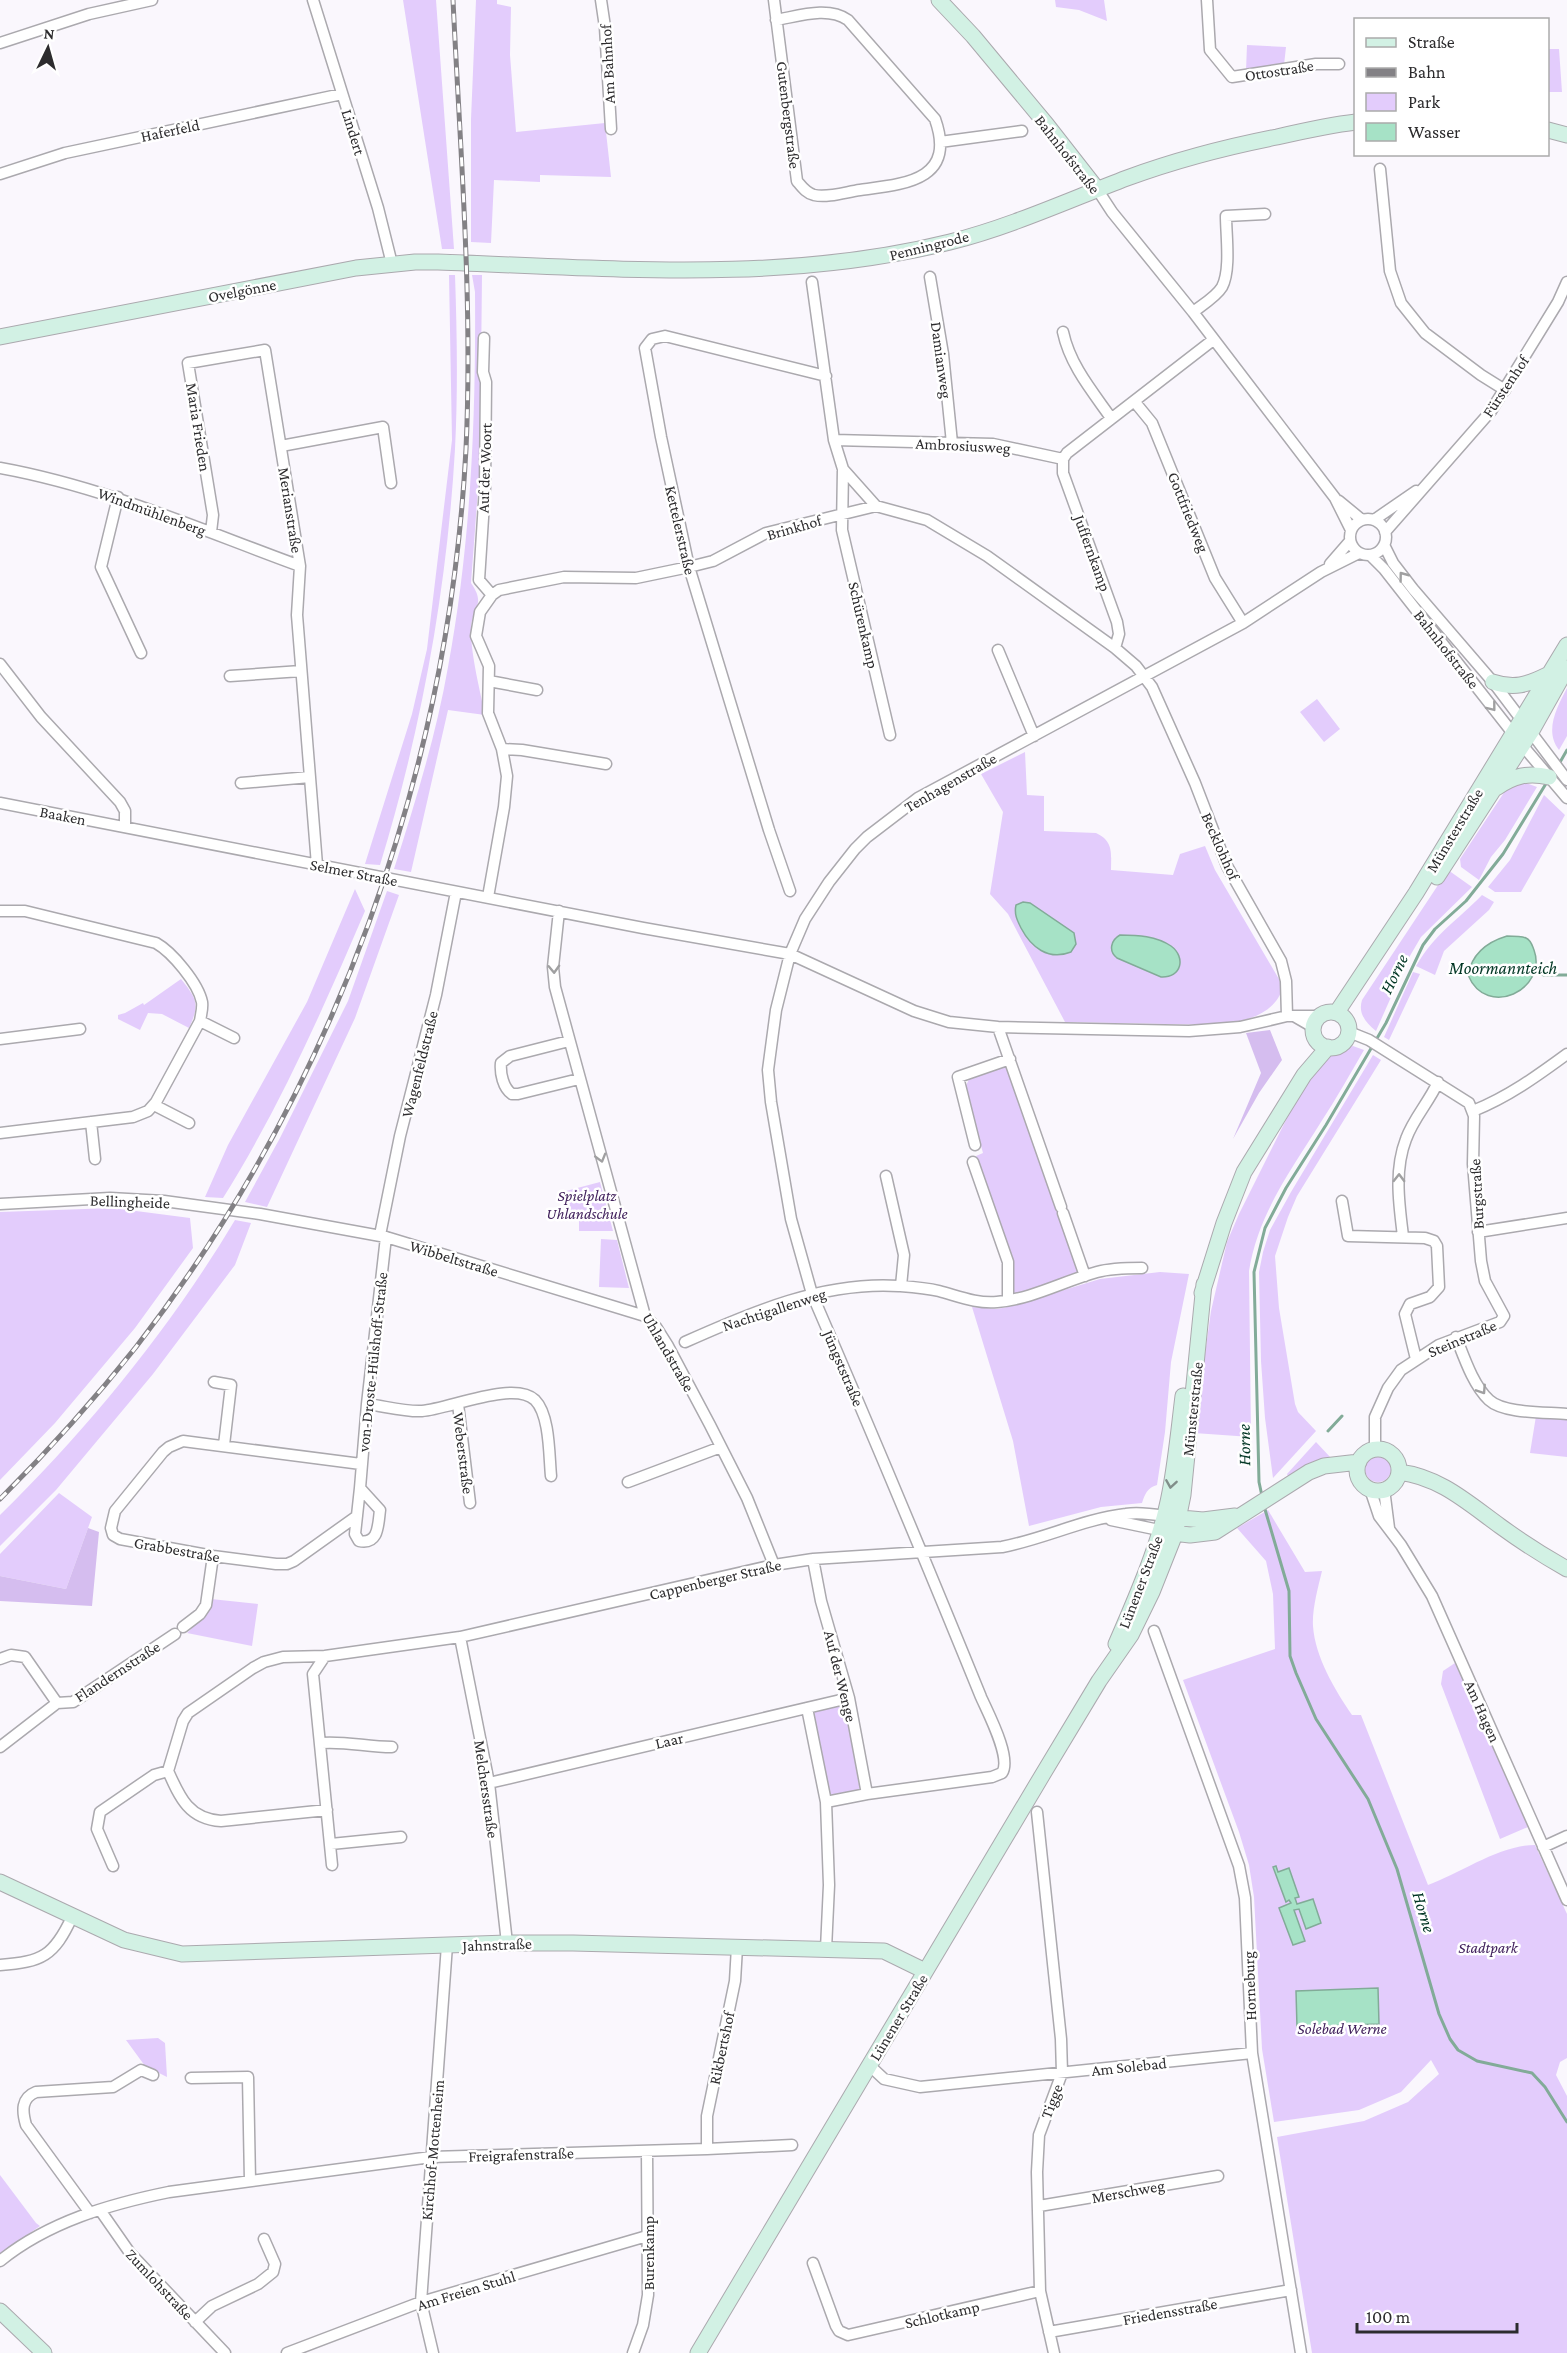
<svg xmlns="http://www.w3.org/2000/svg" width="1567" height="2353" viewBox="0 0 1567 2353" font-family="'Crimson Pro',serif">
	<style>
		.green { fill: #e3ccfc }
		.forest { fill: #d5bdef }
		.water { fill: #a6e2c6; stroke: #82ab98; stroke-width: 1.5 }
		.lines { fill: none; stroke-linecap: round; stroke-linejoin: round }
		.stream { stroke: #82ab98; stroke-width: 3 }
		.street-casing { stroke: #aba9ae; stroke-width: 13 }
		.secondary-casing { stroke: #aba9ae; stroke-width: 17 }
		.street { stroke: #fff; stroke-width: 10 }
		.secondary { stroke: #d2f1e4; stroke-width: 15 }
		.rail-casing { stroke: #838185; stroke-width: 5 }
		.rail { stroke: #fff; stroke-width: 3; stroke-dasharray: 9; stroke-linecap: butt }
		.oneway { stroke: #a0a0a1 }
		.oneway2 { stroke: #808e89 }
		.labels { text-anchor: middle; stroke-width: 5; stroke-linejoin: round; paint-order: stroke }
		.street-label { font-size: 16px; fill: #2d2c2e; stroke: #fff }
		.park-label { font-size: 16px; font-style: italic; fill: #42225d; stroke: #fff }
		.water-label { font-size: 18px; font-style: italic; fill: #013624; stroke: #fff }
	</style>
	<rect width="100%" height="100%" fill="#faf7fd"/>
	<path class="green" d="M403,0H436L454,249H442Z
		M476,0H497V4L511,7L510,55L516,132L605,123L611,177L540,175V182L494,180L491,243L471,242V119Z
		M1055,0H1104L1107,21L1079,10L1056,7Z
		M1247,45L1286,47L1284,65L1246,71Z
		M1548,49H1559L1562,92H1548Z
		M449,275H455C457,333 458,391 455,449C447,590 421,731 380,865L365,864L412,714L427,649L452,440Z
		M472,275H482L480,462L471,583C487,606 471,606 471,631C471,655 480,690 485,715L448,710L411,872L394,869C415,803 436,736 448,667C471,543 476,418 475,292Z
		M1567,688V736L1559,750C1544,731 1557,707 1567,688Z
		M1317,699L1340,729L1324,742L1300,712Z
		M1025,752L1027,795L1044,796V831L1096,833C1114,841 1111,854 1111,870L1173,875L1180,854L1205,846L1215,870L1283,986C1276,1015 1245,1021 1219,1025L1065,1022L1008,914L990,894L1003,812L981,774Z
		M1523,782L1537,787L1505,840L1491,857L1479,880L1461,867L1460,859L1507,788Z
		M1544,795L1565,815L1521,892H1495L1488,887L1510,860Z
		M1448,870L1472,887L1421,937L1407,961L1376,1031C1365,1022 1358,1013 1362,1000Z
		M355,889L365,911C323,1009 280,1107 223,1198L205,1197L228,1145L307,1002Z
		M387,891L399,895L355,1018L267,1207L245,1202L280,1138L348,1001Z
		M1482,895L1494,902L1489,910L1444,951L1435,975L1416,966C1436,932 1457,921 1482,895Z
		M1413,972L1420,974L1389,1040L1384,1037Z
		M181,979C197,999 200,1004 189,1028L162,1014L148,1013L140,1030L118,1019V1015L125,1013L143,1003L144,1005Z
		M1353,1046L1364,1050C1350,1074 1336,1099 1321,1122C1291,1170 1258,1214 1249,1271L1251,1437L1194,1433L1211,1311L1227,1242L1239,1214L1291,1110L1321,1061L1330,1054Z
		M1373,1055L1381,1060L1297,1196L1288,1217L1275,1256L1279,1308L1295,1404L1298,1412L1316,1431L1273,1478L1265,1418L1261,1361L1259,1272L1263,1252L1270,1230L1291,1192Z
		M1010,1059L1085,1276L1068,1278L1012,1295L1011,1262L976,1156L983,1153L965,1088L970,1077Z
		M600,1182L613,1231H579V1218L571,1216L566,1191Z
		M113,1208L190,1218L193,1248L135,1328L55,1423L0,1480V1212Z
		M235,1220L251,1223L235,1265L153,1374L56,1490L0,1546V1515C89,1428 171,1327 235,1220Z
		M601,1239L617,1240L629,1288L599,1287Z
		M1160,1272L1189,1274L1171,1362L1165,1432L1157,1485C1147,1488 1145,1494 1142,1503L1101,1507L1029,1526L1013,1441L972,1307L997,1309L1012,1306L1100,1279Z
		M1536,1416L1567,1418V1457L1530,1453Z
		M1316,1442L1331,1458L1307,1465L1288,1476L1287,1474Z
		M1365 1469a13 13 0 1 1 26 0a13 13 0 1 1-26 0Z
		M59,1493L92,1517L66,1589L0,1576V1554Z
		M1268,1510L1305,1572L1322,1571C1318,1588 1312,1609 1313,1626C1315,1657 1335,1690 1352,1715H1361L1428,1885C1461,1873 1500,1845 1535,1845L1567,1914V2058L1560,2062L1556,2075L1567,2096V2353H1312L1277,2137L1364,2121L1408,2102L1439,2074L1431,2060L1401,2092L1359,2110L1274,2122L1262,2049L1254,1897L1249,1865L1239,1832L1183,1680L1275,1649L1273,1594L1266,1561L1237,1528Z
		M211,1599L258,1604L252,1646L187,1633L202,1618Z
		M1455,1663L1528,1827L1500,1839L1441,1684L1443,1671Z
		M845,1705L860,1790L830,1795L812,1712Z
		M158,2038L165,2043L167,2077L145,2066L126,2040Z
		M0,2175L36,2223L40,2226L0,2254Z"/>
	<path class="forest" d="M1270,1030L1282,1060L1259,1093L1233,1139L1261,1073L1246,1033Z
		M88,1528L99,1532L92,1606L0,1601V1576L66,1589Z"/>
	<path class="water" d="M1023,902L1030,903L1074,933L1076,944L1071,952C1048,961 1031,947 1021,928C1017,920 1014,914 1016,905Z
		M1120,935C1138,935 1156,936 1171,946C1186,957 1182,978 1161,977L1117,958C1108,951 1111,940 1120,935Z
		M1507,936C1513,936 1521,936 1526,938C1531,940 1532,945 1534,950C1548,989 1487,1020 1468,975C1472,953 1487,942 1507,936Z
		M1276,1866L1278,1872L1289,1868L1299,1897L1295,1898L1297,1904L1313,1899L1321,1923L1306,1929L1299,1909L1294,1910L1305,1941L1293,1945L1279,1908L1291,1903L1289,1900L1286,1902L1273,1867Z
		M1378,1988L1379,2024L1297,2027L1296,1991Z"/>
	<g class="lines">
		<path class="stream" d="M1559,764L1567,750
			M1533,971L1544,975H1567
			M1328,1431L1342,1416
			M1262,1496L1259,1482L1254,1272L1265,1228L1286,1188L1326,1125L1386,1023L1423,945L1435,929L1466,901L1503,854L1547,782
			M1264,1506L1289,1591L1290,1656L1296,1673L1316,1719L1368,1799L1397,1869L1439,2014L1450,2039L1458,2050L1477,2061L1532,2073L1545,2087L1567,2122"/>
		<g class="street-casing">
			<path id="street" d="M313,0L378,208L392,264
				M601,0L605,27L611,129
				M774,0L797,181C802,187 806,193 814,195C828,198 846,192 860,190C904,184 957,181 935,119L848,20C828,6 799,16 776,20
				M1207,0L1210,50L1232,77L1316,64H1339
				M0,43L89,14L152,0
				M940,142L1022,131
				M1380,169L1390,271L1401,303L1425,333L1481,375L1505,390
				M0,174L65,153L342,94
				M1097,189L1112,212L1193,312L1335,498L1351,530
				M930,277L943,354L952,443
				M812,282L834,440L843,469L842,530L890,735
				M1193,312C1202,305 1216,297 1222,287C1231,270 1226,235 1226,216L1265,214
				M1063,332C1070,365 1092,391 1111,418
				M484,338L483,372L486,382L485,487L479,580L492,595
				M1134,401L1152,423L1215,578L1243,623
				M834,440L993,444L1063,459
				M281,446L383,427L391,483
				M1063,459V473L1117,622L1119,634L1115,648
				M1063,459L1067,453L1213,340
				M0,468C105,487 201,530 300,566
				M843,469L876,506
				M118,497L101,567L141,653
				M1339,501L1362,520
				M1350 537a18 18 0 1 1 36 0a18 18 0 1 1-36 0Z
				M1374,520L1416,491
				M211,532L213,515L188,363L265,350L300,566L297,615L317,865
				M1385,532L1491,411L1558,302L1567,282
				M1384,545L1393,563L1413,589L1493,682L1567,780
				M1370,555L1384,569L1522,745L1567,798
				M1330,564L1350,541
				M998,650L1034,736
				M0,664L41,717L120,802L125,811V827
				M230,676L301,671
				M489,681L537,690
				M502,749L522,750L606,764
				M241,783L310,777
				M0,803L643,928L790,954L914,1011L949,1022L998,1027L1189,1031L1240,1027L1287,1016H1319
				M790,891L769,830L689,567L661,437L645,348L652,339L665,336L826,376
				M488,897L504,807L507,776L502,749L488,713L489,666L476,636L480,612L492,595L499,590L564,577L636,578L689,567L713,561L766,533L876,506L927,520L987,556L1115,648L1136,666L1152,687L1195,783L1227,866L1281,961L1286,981L1287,1016
				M0,911H25L156,943C172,952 198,983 202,1002C203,1008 201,1014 200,1021L156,1102L148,1111L133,1117L0,1133
				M559,911L553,967L555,987L645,1316L656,1327L668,1346L710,1425L747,1498L774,1565
				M1294,1016L1313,1027
				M200,1021L234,1038
				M998,1027L1061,1207
				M1349,1032L1369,1040L1469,1103L1474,1116L1473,1164L1481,1261L1485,1281L1504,1316L1500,1322L1439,1345L1401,1370L1388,1388L1375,1417V1449
				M0,1039L80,1029
				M569,1041L510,1056L501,1063C500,1073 503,1088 512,1094H518L579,1079
				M154,1105L189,1123
				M1473,1111C1508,1097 1537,1076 1567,1054
				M91,1122L95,1159
				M975,1145L958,1077L1010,1059
				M973,1162L1008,1262V1300
				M886,1176L904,1255L901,1286
				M1342,1201L1348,1236L1425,1238L1434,1241L1437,1246L1439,1287L1430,1297L1410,1304L1405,1314L1416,1359
				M0,1204L110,1198L164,1201L260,1214L386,1237L645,1316
				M1063,1213L1085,1276
				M1478,1232L1567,1218
				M380,1235L400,1136L436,995L456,892
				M1403,1236C1399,1204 1394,1170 1406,1139C1413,1119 1429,1102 1438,1082
				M1456,1337C1464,1357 1473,1385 1489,1400C1504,1414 1547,1412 1567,1414
				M685,1342C752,1312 824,1281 899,1286C912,1287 926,1288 939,1291C958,1296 977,1304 997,1302C1032,1299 1064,1281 1097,1272C1111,1268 1128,1268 1142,1268
				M214,1382L231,1385L224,1445
				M367,1404C384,1406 405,1412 422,1411C449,1409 514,1380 535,1400C550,1415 549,1456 551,1476
				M458,1404L470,1503
				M628,1482L721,1447
				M360,1488L355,1534L359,1541C379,1545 378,1525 380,1510L360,1488L367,1404L386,1237
				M1370,1489L1379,1516L1401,1545L1432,1596L1567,1900
				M1384,1489L1389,1528
				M357,1516L294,1561L287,1564H276L213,1556L120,1539L113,1535L111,1528L115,1511L163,1452L169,1447L183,1441L361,1464
				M1111,1520L1159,1530
				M183,1627L200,1614L206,1605L213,1556
				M1154,1631L1239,1866L1245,1898L1252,2053L1301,2353
				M460,1637L489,1783L507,1943
				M325,1656L313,1674L332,1865
				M0,1659L11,1655L25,1657L57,1703
				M807,1708L826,1802L867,1794L849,1698L821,1601L813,1559
				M321,1743C346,1741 367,1747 392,1747
				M0,1747L57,1703L73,1702L175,1634
				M489,1783L849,1698
				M867,1794L992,1777L1002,1773C1012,1758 988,1713 981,1697C926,1562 870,1428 812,1294L791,1219L771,1102L768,1070L776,1010L790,954L805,919L829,882L855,849L867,837L918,798L1243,623L1321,572L1359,553
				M826,1802L829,1885L826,1949
				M327,1810L221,1821C189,1819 180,1798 168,1771L183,1721L188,1713L253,1668L264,1662L283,1657L325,1656L460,1637L774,1565L813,1559L1002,1547C1044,1539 1083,1519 1126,1514C1138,1512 1152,1514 1164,1516
				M1037,1812L1061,2039L1062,2073L1039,2135L1037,2172L1040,2291L1054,2353
				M331,1844L401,1837
				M1543,1847L1567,1836
				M113,1866L97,1829L100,1812L154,1775L168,1771
				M0,1965C42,1962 54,1956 72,1917
				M869,2065L884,2079L920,2087L1252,2053
				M191,2078L248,2077L250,2181
				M707,2149V2116L735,1981L737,1947
				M1039,2206L1218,2176
				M100,2210L130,2253L225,2353
				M90,2213L26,2125C22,2111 21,2098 36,2092L113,2087L141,2070L153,2075
				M0,2261C48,2222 110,2204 169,2192L431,2157L707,2149L792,2145
				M813,2263L836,2326L839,2331L848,2335L1040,2291
				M195,2322L212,2306L258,2284L273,2272L275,2264L264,2239
				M1049,2332L1291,2290
				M287,2353L421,2302L647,2236
				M433,2353L421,2302L447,1945
				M633,2353L643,2325L648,2295L647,2151"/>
		</g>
		<g class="secondary-casing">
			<path id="secondary" d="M939,0L973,36L1047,125L1097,189
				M1548,130L1567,135
				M0,337L356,268L415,262H438C609,268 782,284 950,242C1010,227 1069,200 1127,178C1176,160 1226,147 1277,137C1303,131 1329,125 1356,122
				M1493,682C1514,689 1527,685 1547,675
				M1496,788C1513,776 1528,772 1549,777
				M1437,877L1531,732L1567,668
				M1313 1030a18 18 0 1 1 36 0a18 18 0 1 1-36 0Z
				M1337,1012L1416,893L1567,645
				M1202,1293L1224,1223L1244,1172L1304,1075L1328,1047
				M1357 1470a21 21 0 1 1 42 0a21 21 0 1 1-42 0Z
				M1399,1472C1440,1477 1468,1503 1500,1526C1522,1542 1544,1556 1567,1569
				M1170,1517L1203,1520L1235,1516
				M1165,1532L1190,1535L1215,1532L1309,1472L1324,1466L1359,1462
				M1116,1644C1136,1598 1161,1541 1170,1492C1176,1461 1179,1428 1183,1396
				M0,1882L124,1940L182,1954L507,1943H573L884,1951L925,1971
				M0,2311L44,2353
				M698,2353L1043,1774L1099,1681L1131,1635L1152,1592L1175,1534L1183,1495L1204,1284"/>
		</g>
		<use href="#street" class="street"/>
		<use href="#secondary" class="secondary"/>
		<g class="rail-casing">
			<path id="rail" d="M0,1499C48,1451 94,1400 136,1347C334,1091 449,771 466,449C473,299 460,149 453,0"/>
		</g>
		<use href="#rail" class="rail"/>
	</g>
	<defs><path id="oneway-chevron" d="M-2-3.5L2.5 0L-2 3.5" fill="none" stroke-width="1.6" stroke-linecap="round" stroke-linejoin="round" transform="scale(1.5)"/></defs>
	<g class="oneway">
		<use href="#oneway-chevron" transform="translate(1403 576) rotate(-127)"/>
		<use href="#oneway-chevron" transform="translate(1492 707) rotate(52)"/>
		<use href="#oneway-chevron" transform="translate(554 969) rotate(88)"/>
		<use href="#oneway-chevron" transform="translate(601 1158) rotate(74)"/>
		<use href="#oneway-chevron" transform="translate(1399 1178) rotate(-89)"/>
		<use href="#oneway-chevron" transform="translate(1482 1390) rotate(57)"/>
	</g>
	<use class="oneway2" href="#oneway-chevron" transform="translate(1171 1484) rotate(99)"/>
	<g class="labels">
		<g class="street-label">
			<text transform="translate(607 64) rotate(-93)" y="6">Am Bahnhof</text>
			<text transform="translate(1279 70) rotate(-9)" y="6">Ottostraße</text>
			<text transform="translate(789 115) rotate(83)" y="6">Gutenbergstraße</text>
			<text transform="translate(170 130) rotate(-12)" y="6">Haferfeld</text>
			<text transform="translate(354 132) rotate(73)" y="6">Lindert</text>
			<text transform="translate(1068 154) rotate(52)" y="6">Bahnhofstraße</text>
			<text transform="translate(929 245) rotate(-14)" y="6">Penningrode</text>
			<text transform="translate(242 290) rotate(-11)" y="6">Ovelgönne</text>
			<text transform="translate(942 360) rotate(82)" y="6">Damianweg</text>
			<text transform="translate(1505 386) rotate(-56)" y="6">Fürstenhof</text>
			<text transform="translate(199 427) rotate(81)" y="6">Maria Frieden</text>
			<text transform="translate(963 445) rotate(3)" y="6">Ambrosiusweg</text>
			<text transform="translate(484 468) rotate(-88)" y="6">Auf der Woort</text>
			<text transform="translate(291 510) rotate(81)" y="6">Merianstraße</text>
			<text transform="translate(152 511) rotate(20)" y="6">Windmühlenberg</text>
			<text transform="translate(1189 512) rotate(68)" y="6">Gottfriedweg</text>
			<text transform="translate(794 527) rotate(-16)" y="6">Brinkhof</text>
			<text transform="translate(681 530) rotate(77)" y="6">Kettelerstraße</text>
			<text transform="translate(1093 553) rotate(70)" y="6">Juffernkamp</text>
			<text transform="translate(864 625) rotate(77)" y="6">Schürenkamp</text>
			<text transform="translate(1447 649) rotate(52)" y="6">Bahnhofstraße</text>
			<text transform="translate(950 782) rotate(-30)" y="6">Tenhagenstraße</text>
			<text transform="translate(63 815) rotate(11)" y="6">Baaken</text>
			<text transform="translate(1454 830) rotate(-59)" y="6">Münsterstraße</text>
			<text transform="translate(1221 846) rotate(66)" y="6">Becklohhof</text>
			<text transform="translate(354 872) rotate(11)" y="6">Selmer Straße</text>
			<text transform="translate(419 1064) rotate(-76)" y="6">Wagenfeldstraße</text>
			<text transform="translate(1476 1194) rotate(-93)" y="6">Burgstraße</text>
			<text transform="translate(130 1201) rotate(2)" y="6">Bellingheide</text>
			<text transform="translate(454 1258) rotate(17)" y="6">Wibbeltstraße</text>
			<text transform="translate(774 1309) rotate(-18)" y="6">Nachtigallenweg</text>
			<text transform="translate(1462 1338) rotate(-23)" y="6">Steinstraße</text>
			<text transform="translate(669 1352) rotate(60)" y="6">Uhlandstraße</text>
			<text transform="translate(372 1362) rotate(-84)" y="6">von-Droste-Hülshoff-Straße</text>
			<text transform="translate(844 1368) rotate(67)" y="6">Jüngststraße</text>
			<text transform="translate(1192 1409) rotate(-84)" y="6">Münsterstraße</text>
			<text transform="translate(464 1453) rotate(83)" y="6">Weberstraße</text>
			<text transform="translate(177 1549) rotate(10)" y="6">Grabbestraße</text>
			<text transform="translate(715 1579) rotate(-13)" y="6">Cappenberger Straße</text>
			<text transform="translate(1140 1582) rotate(-69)" y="6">Lünener Straße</text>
			<text transform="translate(117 1671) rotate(-33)" y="6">Flandernstraße</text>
			<text transform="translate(841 1676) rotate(76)" y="6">Auf der Wenge</text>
			<text transform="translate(1483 1711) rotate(66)" y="6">Am Hagen</text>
			<text transform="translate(669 1740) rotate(-13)" y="6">Laar</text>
			<text transform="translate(487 1789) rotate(82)" y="6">Melchersstraße</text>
			<text transform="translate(497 1944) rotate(-2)" y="6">Jahnstraße</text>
			<text transform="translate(1249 1986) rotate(-92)" y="6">Horneburg</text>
			<text transform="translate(898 2017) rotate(-59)" y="6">Lünener Straße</text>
			<text transform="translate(721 2048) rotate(-78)" y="6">Rikbertshof</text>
			<text transform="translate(1129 2066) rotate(-6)" y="6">Am Solebad</text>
			<text transform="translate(1051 2101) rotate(-69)" y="6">Tigge</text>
			<text transform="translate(432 2150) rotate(-85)" y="6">Kirchhof-Mottenheim</text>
			<text transform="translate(521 2154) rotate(-2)" y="6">Freigrafenstraße</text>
			<text transform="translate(1128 2191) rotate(-10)" y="6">Merschweg</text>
			<text transform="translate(648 2253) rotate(-90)" y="6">Burenkamp</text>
			<text transform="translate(160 2284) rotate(47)" y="6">Zumlohstraße</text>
			<text transform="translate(466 2290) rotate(-17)" y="6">Am Freien Stuhl</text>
			<text transform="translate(1170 2311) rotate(-10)" y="6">Friedensstraße</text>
			<text transform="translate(942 2314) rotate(-13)" y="6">Schlotkamp</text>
		</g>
		<g class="park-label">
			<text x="587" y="1201">Spielplatz<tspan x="587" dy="18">Uhlandschule</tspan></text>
			<text x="1488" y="1953">Stadtpark</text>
			<text x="1342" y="2034">Solebad Werne</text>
		</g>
		<g class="water-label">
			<text x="1503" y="974">Moormannteich</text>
			<text transform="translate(1394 974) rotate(-64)" y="6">Horne</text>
			<text transform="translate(1244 1445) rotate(-91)" y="6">Horne</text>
			<text transform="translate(1424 1912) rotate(73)" y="6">Horne</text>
		</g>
	</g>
	<rect x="1354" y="18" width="195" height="138" fill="#ffffff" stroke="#ababab" stroke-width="1.5"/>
	<rect x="1366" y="38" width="30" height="9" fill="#d2f1e4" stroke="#ababab" stroke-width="1.5"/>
	<text x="1408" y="48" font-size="18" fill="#2d2c2e">Straße</text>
	<rect x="1366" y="68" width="30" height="9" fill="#838185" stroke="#ababab" stroke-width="1.5"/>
	<text x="1408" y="78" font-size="18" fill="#2d2c2e">Bahn</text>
	<rect x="1366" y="93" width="30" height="18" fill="#e3ccfc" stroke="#ababab" stroke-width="1.5"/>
	<text x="1408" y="108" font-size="18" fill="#2d2c2e">Park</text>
	<rect x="1366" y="123" width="30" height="18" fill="#a6e2c6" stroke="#ababab" stroke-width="1.5"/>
	<text x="1408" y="138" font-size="18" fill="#2d2c2e">Wasser</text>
	<g transform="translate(48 48) rotate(5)" stroke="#ffffff" stroke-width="4.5" paint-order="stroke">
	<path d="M0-4.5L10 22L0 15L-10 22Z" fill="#2d2c2e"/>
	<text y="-9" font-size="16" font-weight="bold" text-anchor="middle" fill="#2d2c2e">N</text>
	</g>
	<path d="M1357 2323v9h160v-9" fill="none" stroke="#2d2c2e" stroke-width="3"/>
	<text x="1366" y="2323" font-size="18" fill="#2d2c2e" stroke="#ffffff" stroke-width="4.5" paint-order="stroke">100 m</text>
</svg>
